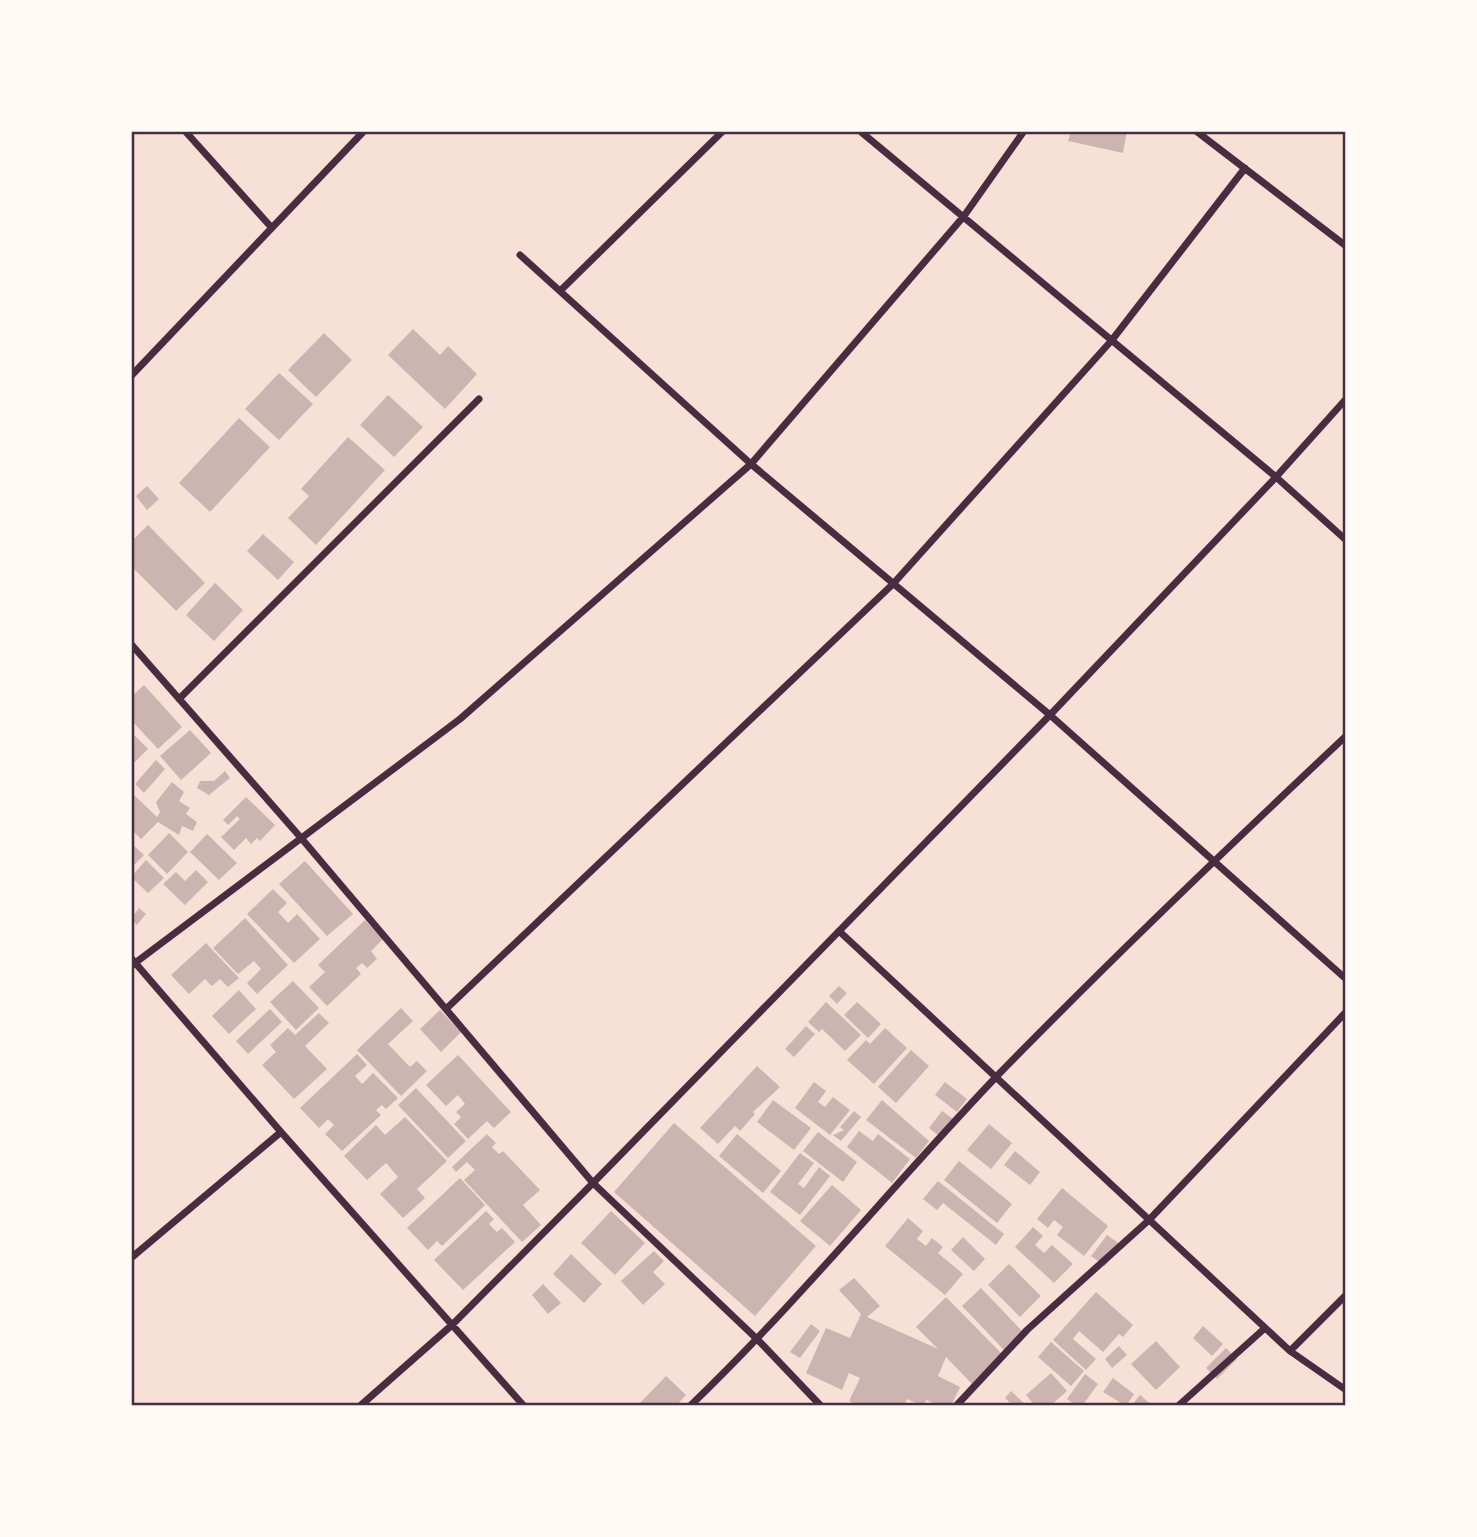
<svg xmlns="http://www.w3.org/2000/svg" width="1477" height="1537" viewBox="0 0 1477 1537" font-family="Inter,sans-serif">
	<style>
		.building { fill: #ccb4b1 }
		.lines { fill: none; stroke-linecap: round; stroke-linejoin: round }
		.minor { stroke: #4a2c40; stroke-width: 7 }
		.neatline { fill: none; stroke: #4a2c40; stroke-width: 2.5 }
	</style>
	<rect width="100%" height="100%" fill="#f7e1d7"/>
	<path class="building" d="M1071,131H1127L1123,153L1068,141Z
		M413,329L440,355L448,346L477,374L445,409L388,355Z
		M324,333L352,360L316,397L288,370Z
		M279,373L313,404L279,440L245,409Z
		M388,395L423,427L394,457L360,425Z
		M239,418L270,447L210,512L179,483Z
		M348,437L385,470L316,545L288,518L309,496L301,489Z
		M147,486L159,499L147,510L136,496Z
		M148,525L205,583L176,611L131,566V542Z
		M263,534L294,562L278,580L247,551Z
		M215,583L243,610L214,641L186,615Z
		M144,685L182,727L158,749L131,720V697Z
		M190,730L211,753L181,780L160,756Z
		M131,732L148,749L131,766Z
		M156,760L165,769L144,793L135,784Z
		M225,771L230,778L209,795L197,788L200,781H214Z
		M172,782L184,792L179,801L190,808L186,814L197,822L193,831L182,826L179,835L158,822L141,839L131,829V792L157,817L160,812L156,802Z
		M246,797L275,825L260,841L257,838L251,844L246,838L234,850L221,837L240,819L237,816L228,825L223,820Z
		M169,833L188,852L167,874L148,855Z
		M207,834L237,863L219,880L190,852Z
		M131,843L144,855L131,868Z
		M146,860L164,878L148,893L131,877Z
		M305,861L353,914L327,936L279,884Z
		M196,870L208,882L185,905L163,884L176,872L185,881Z
		M273,889L287,903L278,912L288,923L297,914L320,939L294,963L247,914Z
		M139,908L146,914L137,925L131,919Z
		M245,918L288,965L257,994L247,983L261,969L254,961L238,974L213,948Z
		M365,920L383,939L371,951L377,959L367,968L362,963L356,968L361,974L327,1006L309,987L325,972L318,965Z
		M206,943L239,978L228,987L220,979L212,986L205,979L189,994L171,975Z
		M293,981L319,1008L296,1030L270,1002Z
		M839,986L847,993L837,1004L829,996Z
		M239,990L256,1009L229,1034L212,1016Z
		M826,1002L861,1035L845,1051L822,1029L819,1032L808,1022Z
		M857,1002L881,1024L868,1038L844,1015Z
		M401,1008L413,1021L388,1044L410,1067L417,1061L427,1071L401,1096L357,1050Z
		M270,1009L282,1022L248,1054L236,1041Z
		M440,1010L461,1032L441,1052L420,1029Z
		M319,1013L329,1023L305,1046L327,1069L294,1099L262,1065L276,1052L270,1045L288,1028L295,1035Z
		M806,1026L815,1034L794,1057L785,1049Z
		M885,1028L907,1048L874,1084L847,1060L866,1040L870,1044Z
		M911,1050L929,1066L896,1103L878,1087Z
		M357,1054L367,1065L355,1076L362,1084L373,1073L398,1098L386,1109L382,1105L376,1110L381,1115L342,1151L325,1134L334,1125L328,1119L319,1128L300,1108Z
		M458,1055L511,1112L494,1128L487,1121L468,1139L454,1124L461,1117L456,1112L465,1104L458,1095L446,1106L426,1085Z
		M757,1066L780,1087L753,1112L755,1114L740,1131L735,1126L718,1144L700,1128Z
		M814,1082L826,1091L818,1102L825,1107L833,1097L850,1110L830,1135L795,1108Z
		M945,1082L967,1099L957,1112L935,1095Z
		M416,1088L466,1141L448,1158L398,1105Z
		M773,1100L811,1128L794,1150L757,1122Z
		M882,1100L929,1141L916,1158L866,1120Z
		M854,1111L861,1117L841,1141L833,1135L844,1130L840,1127Z
		M942,1111L956,1121L943,1139L929,1128Z
		M405,1117L447,1161L417,1189L425,1198L403,1218L380,1194L398,1177L386,1163L367,1180L344,1156L376,1125L385,1135Z
		M674,1123L816,1246L755,1316L614,1192Z
		M989,1124L1012,1143L991,1169L967,1150Z
		M859,1131L873,1141L878,1134L910,1159L892,1183L847,1147Z
		M818,1132L857,1162L843,1182L803,1151Z
		M487,1134L496,1143L492,1147L499,1154L503,1151L540,1190L523,1205L541,1225L522,1242L464,1180L475,1170L467,1162L456,1172L452,1167Z
		M737,1134L781,1171L763,1193L719,1156Z
		M1015,1151L1040,1172L1030,1185L1004,1165Z
		M800,1153L814,1163L798,1184L804,1188L819,1167L830,1176L800,1215L770,1192Z
		M959,1161L1012,1204L997,1223L944,1180Z
		M460,1178L485,1205L442,1246L437,1241L428,1250L407,1228Z
		M938,1181L1004,1234L996,1245L943,1203L937,1210L923,1199Z
		M832,1185L861,1210L830,1246L800,1221Z
		M1062,1188L1108,1226L1084,1256L1057,1235L1063,1227L1054,1220L1048,1228L1037,1219Z
		M486,1211L494,1219L489,1224L497,1232L502,1228L515,1242L463,1290L434,1260Z
		M611,1211L645,1243L615,1275L581,1243Z
		M908,1218L923,1231L917,1239L926,1246L932,1238L943,1247L938,1253L963,1274L945,1295L885,1246Z
		M1033,1227L1043,1236L1035,1245L1044,1253L1052,1245L1073,1264L1054,1283L1015,1247Z
		M1107,1235L1121,1245L1105,1266L1091,1256Z
		M963,1237L985,1259L974,1271L951,1250Z
		M654,1251L664,1261L653,1272L665,1284L643,1305L621,1281Z
		M571,1254L602,1284L584,1303L553,1274Z
		M1009,1264L1041,1296L1020,1317L988,1285Z
		M854,1278L880,1306L867,1317L938,1349L916,1327L946,1297L1003,1355L973,1385L946,1357L938,1376L960,1387L951,1406H938L927,1400L922,1406L907,1399L904,1406H859L849,1401L860,1378L849,1373L842,1390L806,1373L826,1328L850,1338L861,1314L839,1290Z
		M543,1284L561,1303L548,1314L532,1295Z
		M981,1288L1024,1333L1005,1351L962,1306Z
		M1096,1292L1133,1325L1123,1337L1119,1334L1103,1352L1079,1331L1073,1339L1096,1359L1086,1370L1053,1340Z
		M811,1324L820,1331L800,1358L790,1352Z
		M1203,1326L1223,1344L1212,1356L1193,1338Z
		M1156,1341L1180,1367L1156,1390L1131,1364Z
		M1051,1342L1084,1371L1071,1386L1038,1357Z
		M1119,1346L1127,1355L1112,1368L1105,1359Z
		M1226,1348L1237,1359L1217,1379L1206,1368Z
		M1051,1373L1067,1391L1050,1406H1035L1026,1395Z
		M1085,1374L1098,1384L1082,1406H1077L1067,1399Z
		M666,1376L686,1395L676,1406H637Z
		M1113,1378L1134,1394L1126,1406L1103,1392Z
		M1011,1391L1027,1406H1013L1005,1398Z
		M1140,1395L1153,1406H1131Z"/>
	<g class="lines">
		<path class="minor" d="M185,131L272,228
			M860,131L1276,477L1346,540
			M1196,131L1346,246
			M520,255L751,464L1050,715L1346,979
			M560,291L723,131
			M131,376L364,131
			M131,644L302,839L593,1183L758,1340L821,1406
			M179,699L479,399
			M839,931L1290,1351L1346,1390
			M131,958L281,1132L524,1406
			M131,966L460,719L751,464L964,216L1024,131
			M446,1009L893,584L1112,340L1245,168
			M131,1258L281,1132
			M1290,1351L1346,1295
			M360,1406L452,1325L593,1183L1050,715L1276,477L1346,399
			M690,1406C799,1301 893,1185 997,1076C1110,960 1228,847 1346,736
			M956,1406L1027,1330L1149,1220L1346,1012
			M1178,1406L1265,1328"/>
	</g>
	<rect width="1477" height="1537" fill="none" stroke="#fffaf5" stroke-width="266"/>
	<rect x="133" y="133" width="1211" height="1271" class="neatline"/>
</svg>
